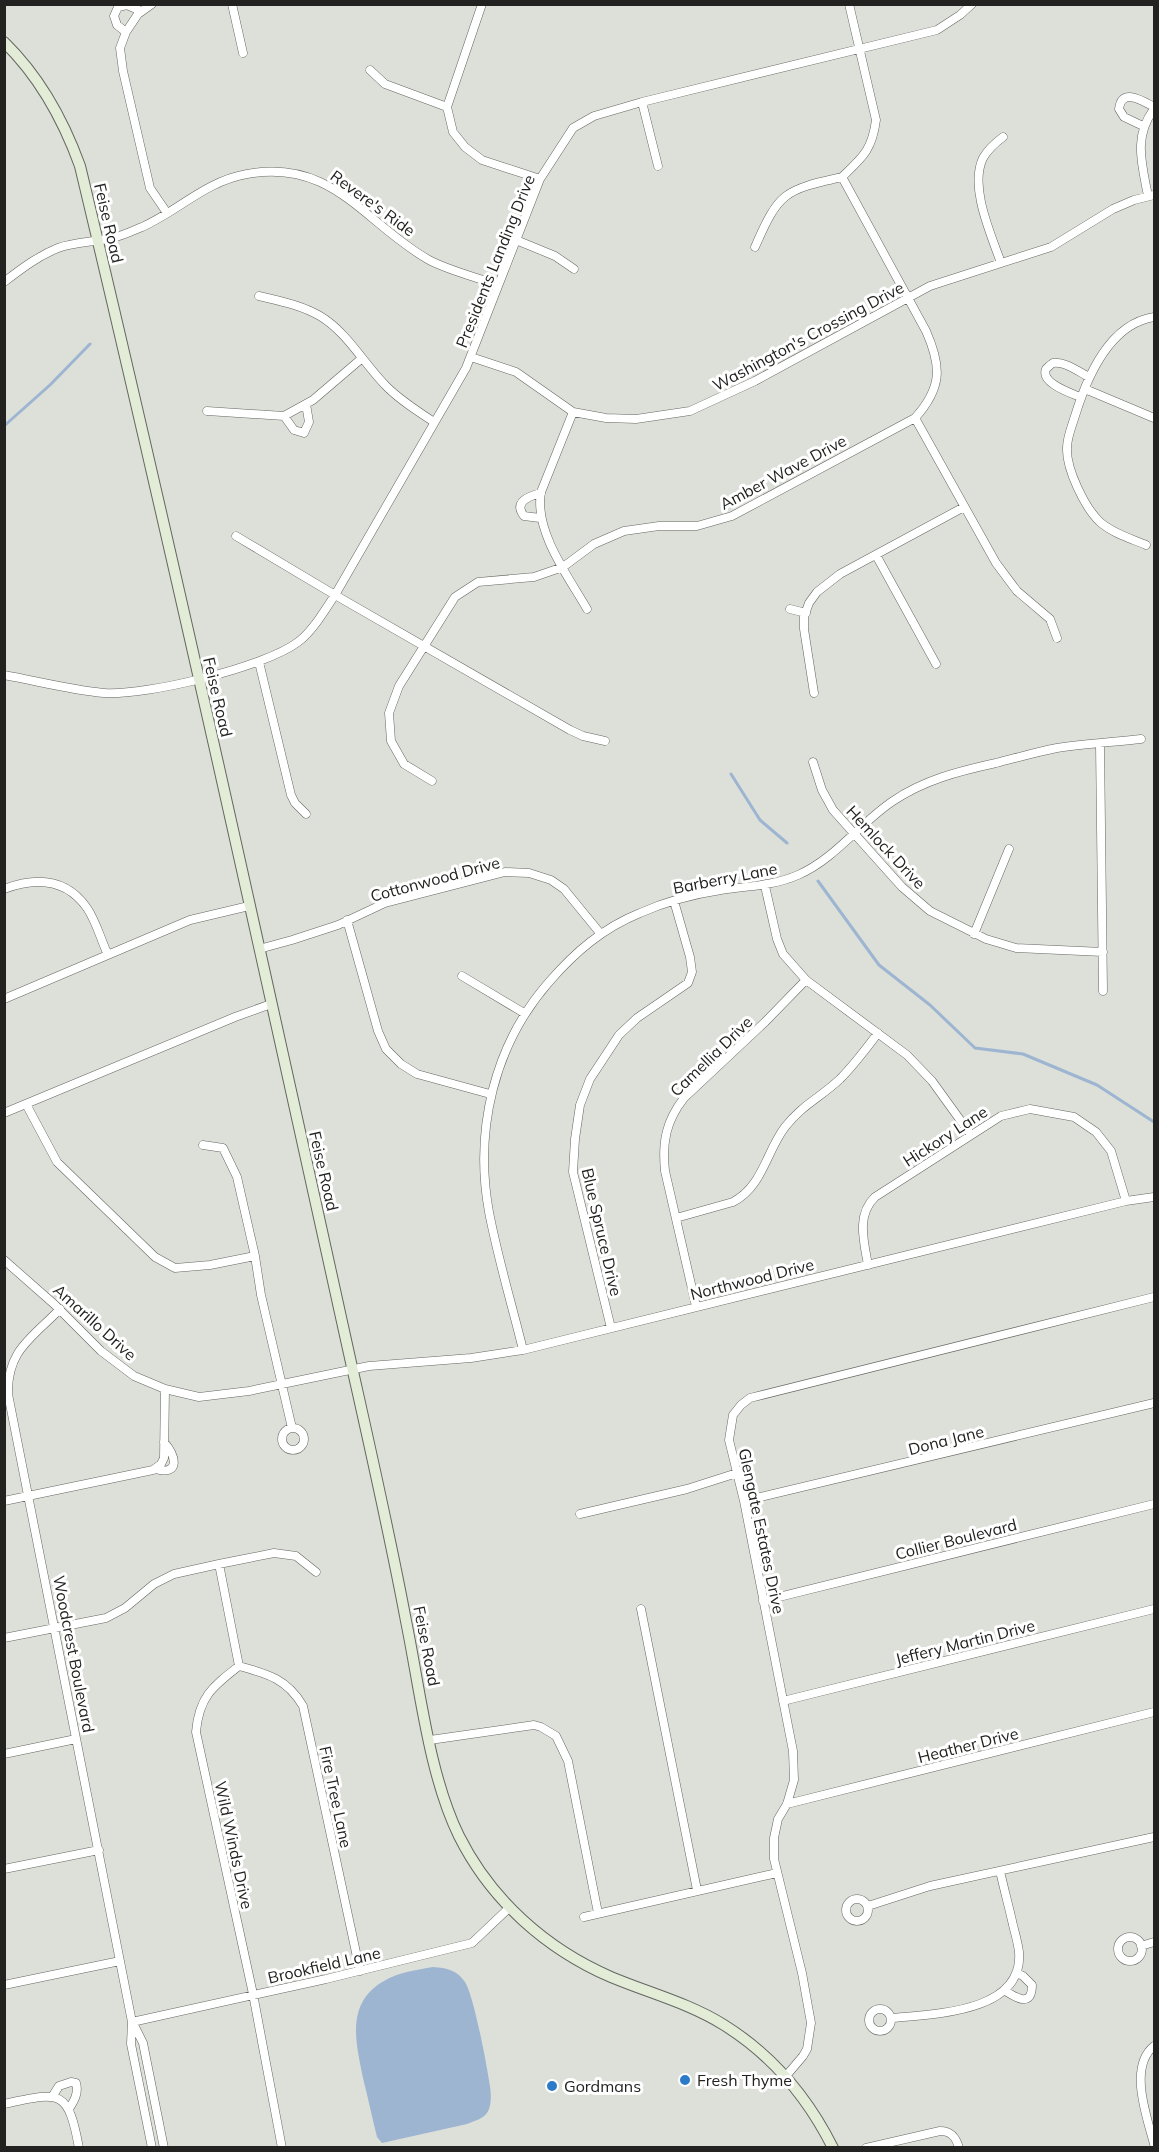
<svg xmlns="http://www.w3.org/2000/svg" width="1159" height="2152" viewBox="0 0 1159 2152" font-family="Mulish,sans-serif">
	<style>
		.water { fill: #9db5d1 }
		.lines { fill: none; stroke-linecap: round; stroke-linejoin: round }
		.stream { stroke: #9db5d1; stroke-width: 3 }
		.street-casing { stroke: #646761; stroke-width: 9 }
		.secondary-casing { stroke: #646761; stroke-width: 12 }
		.street { stroke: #fff; stroke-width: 8 }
		.secondary { stroke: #e2ecd7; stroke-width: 10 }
		.poi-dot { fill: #2c7bca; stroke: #fff; stroke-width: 2 }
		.labels { text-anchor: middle; stroke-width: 6; stroke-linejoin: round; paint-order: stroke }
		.street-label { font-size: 16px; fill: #222321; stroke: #fff }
		.poi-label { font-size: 16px; fill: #222321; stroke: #fff; text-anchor: start }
	</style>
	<rect width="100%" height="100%" fill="#dce0d9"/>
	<path class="water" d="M433,1967C447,1968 457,1970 465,1982C474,1996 487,2066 490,2086C491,2094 492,2105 487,2113C483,2119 474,2121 467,2124L382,2143L377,2137C372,2117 368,2098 363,2078C356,2043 345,2003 384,1981C398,1972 417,1970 433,1967Z"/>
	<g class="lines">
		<path class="stream" d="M4,426L50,385L90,344
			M731,774L760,820L787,843
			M818,881L879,965L930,1005L975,1048L1023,1054L1097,1085L1154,1122"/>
		<g class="street-casing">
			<path id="street" d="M152,4L138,14L126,32L120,48L123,71L150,188L167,213
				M232,4L243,53
				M482,4L447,107L453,132L465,147L482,160L540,179
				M126,32L117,25L114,16L118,7L127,5L141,11
				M370,70L385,84L447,107
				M642,102L658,166
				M1143,126L1124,117L1119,109C1122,87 1143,101 1154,107
				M1148,196C1142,164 1133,137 1154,109
				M516,240L555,256L574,269
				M755,247C779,192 784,190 842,177
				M1001,263C991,234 969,187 983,158C988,149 995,143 1003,137
				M4,282C21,269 38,256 58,248C74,242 95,242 112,238C122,236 132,231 142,227C178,211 206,181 247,174C333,158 365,224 429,260C450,271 476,277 498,285
				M259,296C280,301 301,305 320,316C347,332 364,364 386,386C400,400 417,411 434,422
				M471,357L516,372L573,412L606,418L636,419L690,411L755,381L930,286L1051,247L1113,209L1134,200L1154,195
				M1085,389L1154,418
				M1080,397C1071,393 1040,383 1046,369C1048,367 1051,364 1053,363C1065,361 1079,372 1089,377
				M207,411L284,416L313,400L361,359
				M573,412L541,492C534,531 568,576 587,609
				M284,416L294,430L304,433L309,422L306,404
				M915,418L996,563L1017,591L1050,619L1057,638
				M540,518L524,516C513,502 529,496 541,493
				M236,536L335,595L570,730L583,736L605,741
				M1146,545C1132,539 1112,533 1100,522C1085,508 1066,469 1067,448C1067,437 1072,426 1075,416C1087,377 1109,324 1154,317
				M876,555L936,664
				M790,609L806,613
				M259,662L291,795L295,803L306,814
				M4,675C37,681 71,690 104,693C146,696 265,667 298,642C313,631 324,611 335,595L466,368L540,179L573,128L594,116L642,102L937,30L960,15L972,4
				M814,693L804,629V617L809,603L817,592L840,574L964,507
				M1100,744L1103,991
				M813,762L822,790L833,810L902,887L930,911L986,939L1016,948L1103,952
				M432,781L404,764L391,741L389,713L399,686L455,597L478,582L534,577L563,567L594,544L624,531L659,526H697L732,516L915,418C942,388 942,367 926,331L842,177C863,157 872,150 876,120L849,4
				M765,886L777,939L783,954L806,980L907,1055L932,1081L971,1135
				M4,889C36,877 66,878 87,908C96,921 101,940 108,955
				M347,920L378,1031L386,1049L401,1064L417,1074L490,1094
				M974,934L1009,849
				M259,949L292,940L338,925L385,903L505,872L529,873L551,880L564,889L600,933
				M462,976L524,1013
				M4,999L190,920L249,906
				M26,1104L57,1162L155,1257L175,1268L210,1265L255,1256
				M4,1113L235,1017L271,1004
				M203,1145L223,1148L237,1177L255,1256L261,1295L292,1428
				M676,1218L733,1202C763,1186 766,1152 785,1127C802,1105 821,1097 840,1079C854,1065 866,1049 878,1033
				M4,1260L54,1304L101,1351L134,1376L165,1389L199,1397L249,1391L369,1366L471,1358L523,1350L1126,1201L1154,1197
				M868,1265C864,1242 856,1215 875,1197L1001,1116L1030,1109L1074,1117L1096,1132L1111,1151L1126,1201
				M696,1306L665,1171C662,1142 666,1121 684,1098L765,1022L806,980
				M60,1309C32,1338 7,1350 8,1394L132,2022L131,2044L152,2148
				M611,1328L573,1172L575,1139L580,1105L590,1079L619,1035L637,1018L688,983L692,972L690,957L674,901
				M523,1350C512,1305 498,1259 489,1212C474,1130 494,1045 549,982C575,952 603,928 640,913C665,902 694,894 721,890C747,886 773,886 798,875C835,859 860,823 893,801C924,780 959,771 996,763C1016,758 1036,752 1057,748C1084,744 1113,742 1141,739
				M282 1439a11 11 0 1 1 22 0a11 11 0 1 1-22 0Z
				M155,1469C181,1476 176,1456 164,1442
				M4,1501L153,1470L161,1464L164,1458L165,1389
				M744,1501L1154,1403
				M580,1514L687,1489L737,1473
				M219,1564L239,1666C212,1687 199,1697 196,1732L253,1994L282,2148
				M763,1601L1154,1504
				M641,1609L697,1890
				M4,1638L106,1618L125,1608L154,1584L174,1574L219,1564L274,1553L296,1556L316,1572
				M239,1666C268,1674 287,1679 303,1706L360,1971
				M783,1701L1154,1609
				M430,1740L534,1725L541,1727L556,1736L568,1761L598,1913
				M4,1754L76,1739
				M787,1804L1154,1712
				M4,1869L99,1850
				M846 1910a11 11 0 1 1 22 0a11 11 0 1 1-22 0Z
				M868,1906L930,1886L1154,1837
				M584,1917L777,1873
				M1118 1949a12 12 0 1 1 24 0a12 12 0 1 1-24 0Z
				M1141,1946L1154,1942
				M4,1985L120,1961
				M1004,1990C1016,1998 1032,2008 1032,1985L1023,1976L1017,1973
				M869 2020a11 11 0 1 1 22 0a11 11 0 1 1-22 0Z
				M891,2018C933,2014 1024,2013 1019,1952C1018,1943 1015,1933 1013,1925C1009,1907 1004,1889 1000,1871
				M132,2022L326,1979L472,1943L509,1908
				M133,2023L143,2043L164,2148
				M1154,2046C1128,2067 1147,2117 1154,2144
				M786,2076L803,2056L807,2049L811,2023L802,1973L774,1859V1838L778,1819L787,1804L794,1780L793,1751L744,1501L729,1440L733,1415L741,1405L750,1398L1154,1297
				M52,2097L59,2086L71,2082L76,2083C79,2093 74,2101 69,2109
				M4,2104C60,2092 68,2088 79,2148
				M866,2148L940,2131C951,2131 956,2137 959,2148"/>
		</g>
		<g class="secondary-casing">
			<path id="secondary" d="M4,42C40,77 63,119 80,166C174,559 261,954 348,1349C368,1439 389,1530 406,1621C420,1689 429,1775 459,1836C491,1900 546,1949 611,1977C649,1993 689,2003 724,2025C772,2055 808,2098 833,2148"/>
		</g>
		<use href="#street" class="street"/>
		<use href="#secondary" class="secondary"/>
	</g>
	<g class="poi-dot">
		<circle cx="685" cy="2080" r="6"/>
		<circle cx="552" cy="2086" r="6"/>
	</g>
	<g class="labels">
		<g class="street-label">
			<text transform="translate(373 203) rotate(36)" y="6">Revere's Ride</text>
			<text transform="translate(109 223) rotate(77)" y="6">Feise Road</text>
			<text transform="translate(495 261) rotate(-68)" y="6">Presidents Landing Drive</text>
			<text transform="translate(808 336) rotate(-28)" y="6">Washington's Crossing Drive</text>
			<text transform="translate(783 472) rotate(-28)" y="6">Amber Wave Drive</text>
			<text transform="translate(218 697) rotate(77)" y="6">Feise Road</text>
			<text transform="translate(886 847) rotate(47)" y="6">Hemlock Drive</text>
			<text transform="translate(725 878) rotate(-11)" y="6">Barberry Lane</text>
			<text transform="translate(435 879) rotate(-15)" y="6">Cottonwood Drive</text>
			<text transform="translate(711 1056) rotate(-44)" y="6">Camellia Drive</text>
			<text transform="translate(945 1136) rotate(-33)" y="6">Hickory Lane</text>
			<text transform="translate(324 1171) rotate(77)" y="6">Feise Road</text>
			<text transform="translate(602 1232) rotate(77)" y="6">Blue Spruce Drive</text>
			<text transform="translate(752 1279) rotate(-14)" y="6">Northwood Drive</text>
			<text transform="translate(95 1322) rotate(42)" y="6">Amarillo Drive</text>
			<text transform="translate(946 1440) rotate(-14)" y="6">Dona Jane</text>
			<text transform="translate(762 1531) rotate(78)" y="6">Glengate Estates Drive</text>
			<text transform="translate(956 1539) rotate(-14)" y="6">Collier Boulevard</text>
			<text transform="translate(965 1642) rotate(-14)" y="6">Jeffery Martin Drive</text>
			<text transform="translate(427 1646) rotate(79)" y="6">Feise Road</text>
			<text transform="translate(74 1654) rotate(79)" y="6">Woodcrest Boulevard</text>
			<text transform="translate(968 1745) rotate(-14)" y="6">Heather Drive</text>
			<text transform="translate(336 1797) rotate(78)" y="6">Fire Tree Lane</text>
			<text transform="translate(234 1845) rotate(78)" y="6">Wild Winds Drive</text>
			<text transform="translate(324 1965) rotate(-13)" y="6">Brookfield Lane</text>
		</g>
		<g class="poi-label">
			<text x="697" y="2086">Fresh Thyme</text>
			<text x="564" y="2092">Gordmans</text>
		</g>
	</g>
	<rect width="1159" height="2152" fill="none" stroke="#222321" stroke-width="12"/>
</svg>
